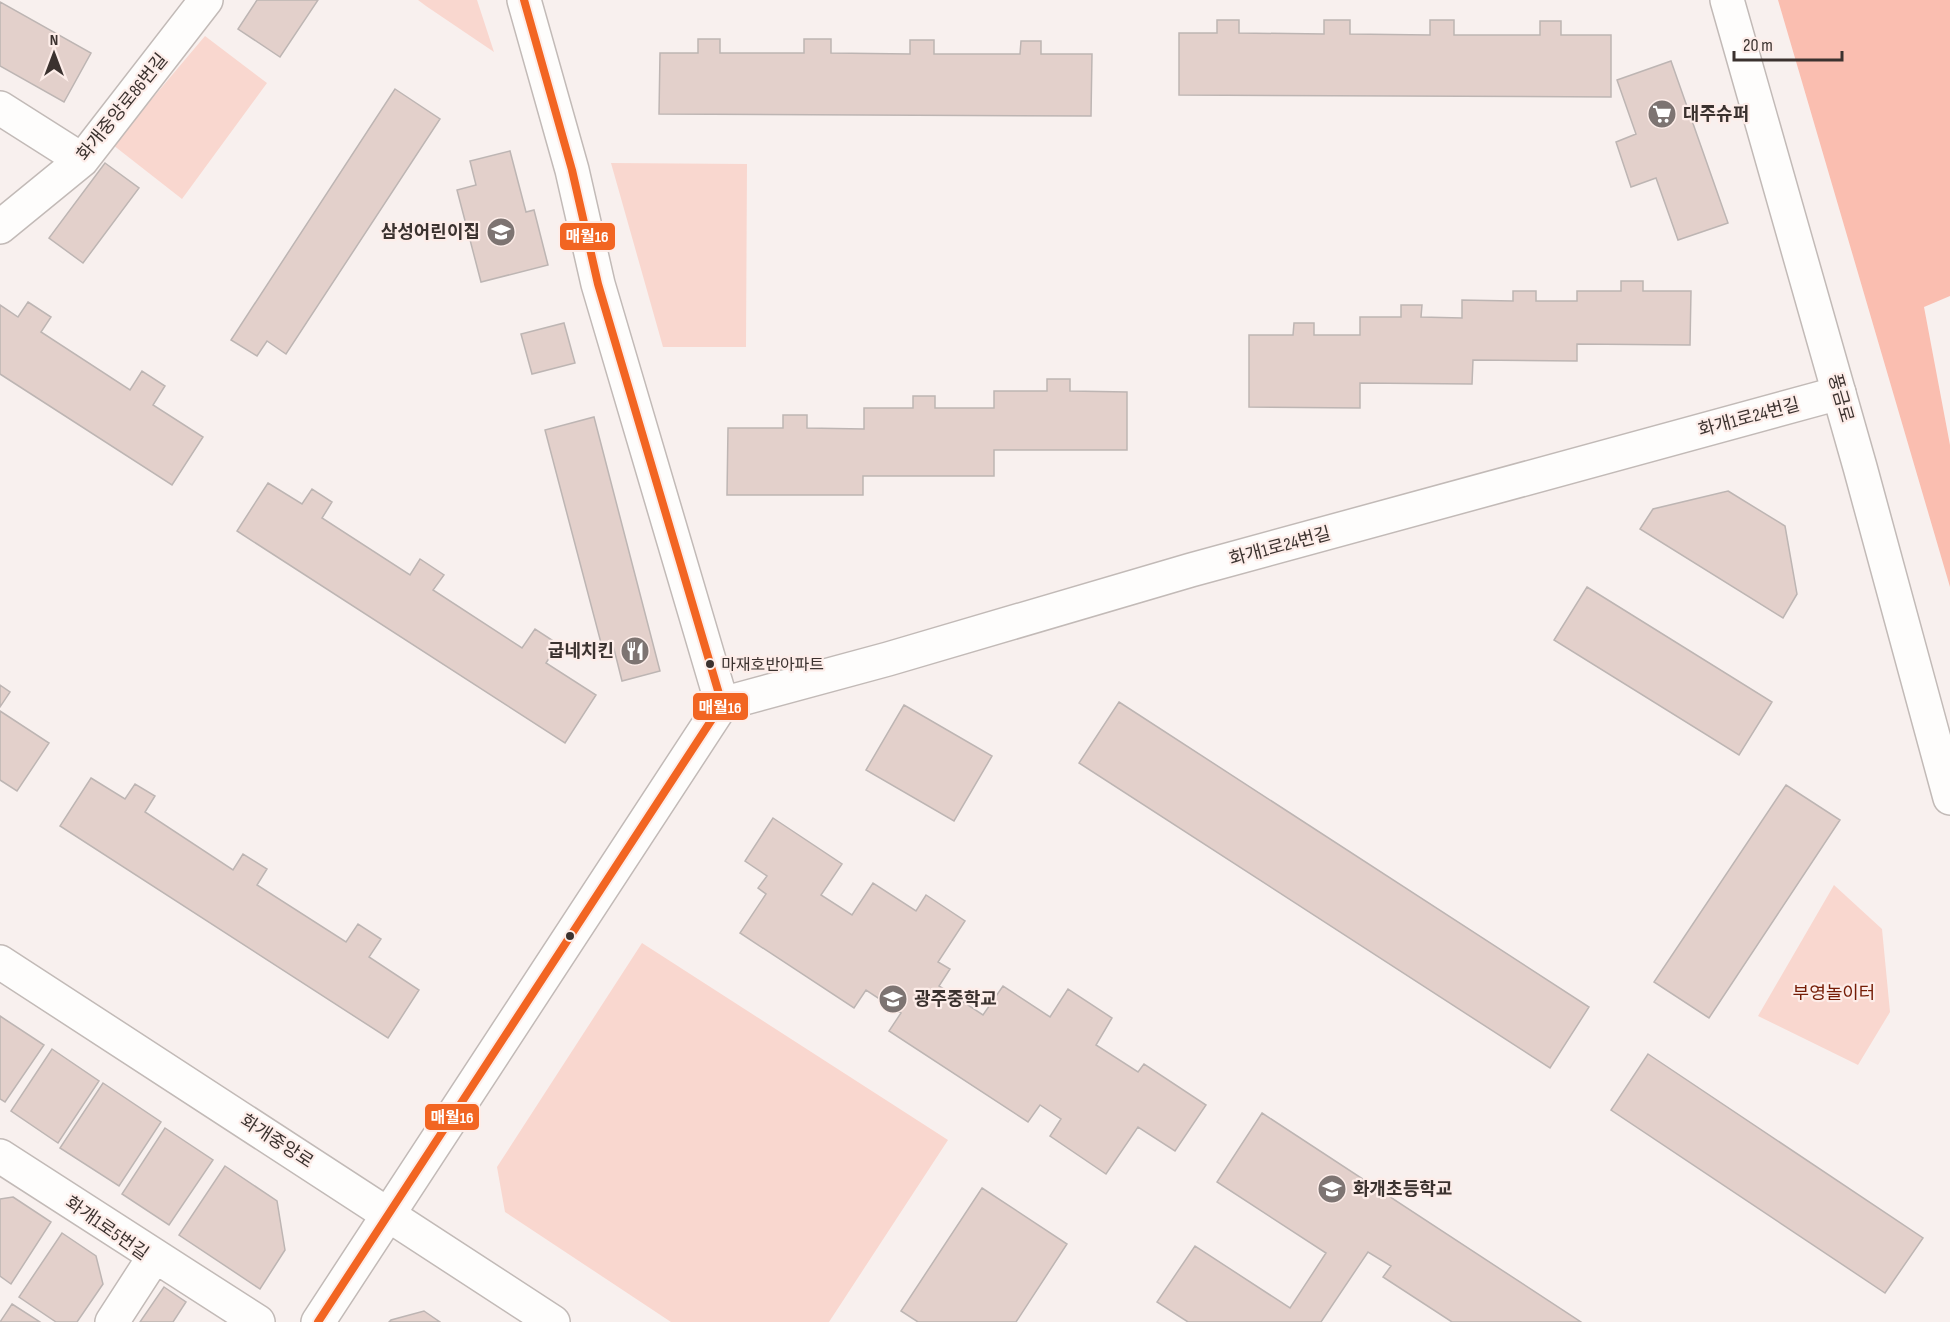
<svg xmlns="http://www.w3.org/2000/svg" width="1950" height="1322" viewBox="0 0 1950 1322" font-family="'Sofia Sans Condensed','Noto Sans KR',sans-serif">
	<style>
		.green { fill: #f9d7cf }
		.forest { fill: #fabeb0 }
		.building { fill: #e3d0cb; stroke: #bdb5b3; stroke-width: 1.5 }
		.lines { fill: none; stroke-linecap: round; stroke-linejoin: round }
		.street-casing { stroke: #c2bab7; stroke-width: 36 }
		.secondary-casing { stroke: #c2bab7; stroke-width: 36 }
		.street { stroke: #fefdfc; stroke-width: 33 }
		.secondary { stroke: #fefdfc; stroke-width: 33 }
		.bus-1-casing { stroke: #fdede9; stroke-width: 12 }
		.bus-1 { stroke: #f26522; stroke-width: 8 }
		.bus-dot { fill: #3b322f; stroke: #fdede9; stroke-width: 2 }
		.labels { text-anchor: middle; stroke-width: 4.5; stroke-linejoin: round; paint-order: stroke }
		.bus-label { font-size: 16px; fill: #3b322f; stroke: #fdede9; text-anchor: start }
		.street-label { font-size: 18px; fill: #3b322f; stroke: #fdede9 }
		.poi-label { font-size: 18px; font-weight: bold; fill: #3b322f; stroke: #fdede9; text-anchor: start }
		.park-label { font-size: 18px; fill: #751c06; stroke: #fdede9 }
		.line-badge { stroke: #fdede9; stroke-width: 2 }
		.badge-label { font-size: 16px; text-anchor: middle; font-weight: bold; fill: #fff }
	</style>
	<rect width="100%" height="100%" fill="#f8f0ee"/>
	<path class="green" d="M418,0H477L494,52L426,6Z
		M205,36L267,83L182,199L113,145Z
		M611,163L747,164L746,347H663Z
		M1834,885L1882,929L1890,1012L1858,1065L1758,1016Z
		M642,943L948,1140L829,1322H671L505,1212L497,1167Z"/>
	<path class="forest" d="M1778,0H1950V296L1924,307L1950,445V587Z"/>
	<path class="building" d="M257,0H318L280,57L238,29Z
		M0,2L91,53L64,102L0,66Z
		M1217,20H1239V33L1324,34V20H1350V34L1430,35V20H1454V35H1540V21H1561V35H1611V97L1179,95V33H1217Z
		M698,39H720V53H804V39H831V53L910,54V40H934V54H1020L1021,41H1041V54H1092L1091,116L659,114L660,53H698Z
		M1671,61L1728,223L1678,240L1656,178L1631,187L1616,142L1636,134L1617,80Z
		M395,89L440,119L286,354L267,341L257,356L231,340Z
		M510,151L526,212L534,210L548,265L481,282L457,190L476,185L470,161Z
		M105,163L139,188L83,263L49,238Z
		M1621,281H1643V291H1691L1690,345L1577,344V361L1473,360L1472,384L1360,383V408L1249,407V335H1293L1294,323H1314V335H1360V317H1401V305H1422L1421,317L1462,318V300L1513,301V291H1536V301H1577V291H1621Z
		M28,302L51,317L41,332L130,390L142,371L165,386L153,405L203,437L172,485L0,374V305L18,317Z
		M564,323L575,363L532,374L521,334Z
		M1047,379H1070V391L1127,392V450H994V476H863V495H727L728,428H783V415H807V428L864,429V408H913V396H935V408H994V391H1047Z
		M594,417L660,671L622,681L612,641L601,643L545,430Z
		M268,483L302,504L312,489L332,502L322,518L410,575L420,559L444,575L433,590L522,648L535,629L558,644L546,663L596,695L565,743L237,531Z
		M1728,491L1785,526L1797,594L1783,618L1640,529L1653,509Z
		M1587,587L1772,702L1739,755L1554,640Z
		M0,685L10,692L0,707Z
		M1119,702L1589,1007L1550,1068L1079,763Z
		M904,705L992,756L954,821L866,770Z
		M0,711L49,743L17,791L0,780Z
		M91,778L125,799L135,784L155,796L145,812L233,870L243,854L267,869L257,885L346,942L358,924L381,939L369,957L419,990L388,1038L60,826Z
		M1786,785L1840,820L1709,1018L1654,982Z
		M773,818L842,864L821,895L852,915L873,883L916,911L926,895L965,921L938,962L950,969L939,986L983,1015L1003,986L1050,1017L1068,989L1112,1018L1096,1045L1138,1072L1144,1064L1206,1105L1175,1151L1138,1127L1106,1174L1050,1136L1061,1119L1040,1105L1028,1122L889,1031L901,1013L866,990L854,1008L740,933L766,894L758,888L767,876L745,861Z
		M0,1016L44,1045L5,1102L0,1099Z
		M52,1049L99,1081L58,1143L11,1111Z
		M1648,1054L1923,1238L1885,1293L1611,1110Z
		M103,1083L161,1122L119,1186L60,1148Z
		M1262,1113L1581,1322H1452L1383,1277L1391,1266L1368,1252L1321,1322H1188L1157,1302L1195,1246L1290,1308L1326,1253L1217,1182Z
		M165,1128L213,1160L169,1225L122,1194Z
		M225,1166L277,1201L285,1250L260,1289L179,1235Z
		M982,1188L1067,1244L1016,1322H918L901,1311Z
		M13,1197L51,1222L11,1284L0,1276V1199Z
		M62,1233L96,1256L103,1284L77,1322H56L19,1297Z
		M164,1287L186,1302L173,1322H140Z
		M12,1304L40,1322H0Z
		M424,1311L440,1322H389L391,1320Z"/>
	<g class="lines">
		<g class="street-casing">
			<path id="street" d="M0,108L82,160
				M0,227L82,160L206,0
				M722,704L888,659L1191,570L1839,393
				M0,962L553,1322
				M0,1156L258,1322
				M112,1322L154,1257
				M318,1322L722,704L598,284L572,170L524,0"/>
		</g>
		<g class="secondary-casing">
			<path id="secondary" d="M1727,0L1860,467L1950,798"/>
		</g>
		<use href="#street" class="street"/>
		<use href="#secondary" class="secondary"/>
		<g class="bus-1-casing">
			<path id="bus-1" d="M318,1322L722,704L598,284L572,170L524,0"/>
		</g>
		<use href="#bus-1" class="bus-1"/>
	</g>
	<defs>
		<g id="supermarket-disc" transform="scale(1.5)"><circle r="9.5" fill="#7d7472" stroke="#fdede9"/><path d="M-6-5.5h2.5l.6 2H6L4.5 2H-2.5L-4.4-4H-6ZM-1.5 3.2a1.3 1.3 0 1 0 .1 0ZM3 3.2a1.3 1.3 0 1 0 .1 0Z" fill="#fff"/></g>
		<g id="school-disc" transform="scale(1.5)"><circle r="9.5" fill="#7d7472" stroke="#fdede9"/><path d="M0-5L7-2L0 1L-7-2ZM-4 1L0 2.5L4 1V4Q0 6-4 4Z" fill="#fff"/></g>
		<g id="restaurant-disc" transform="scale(1.5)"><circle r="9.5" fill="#7d7472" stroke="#fdede9"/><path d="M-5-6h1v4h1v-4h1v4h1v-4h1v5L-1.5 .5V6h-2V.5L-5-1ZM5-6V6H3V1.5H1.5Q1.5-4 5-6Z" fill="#fff"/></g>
	</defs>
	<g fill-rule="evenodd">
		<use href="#supermarket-disc" x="1662" y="114"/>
		<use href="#school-disc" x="501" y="232"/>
		<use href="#restaurant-disc" x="635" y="651"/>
		<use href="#school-disc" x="893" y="999"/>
		<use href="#school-disc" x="1332" y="1189"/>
	</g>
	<g class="bus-dot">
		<circle cx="710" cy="664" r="5"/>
		<circle cx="570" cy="936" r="5"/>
	</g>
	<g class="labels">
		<g class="bus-label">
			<text x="721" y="670">마재호반아파트</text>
		</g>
		<g class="street-label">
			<text transform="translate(122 107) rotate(-51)" y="6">화개중앙로86번길</text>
			<text transform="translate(1841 398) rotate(74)" y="6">풍금로</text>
			<text transform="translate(1749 417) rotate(-15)" y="6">화개1로24번길</text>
			<text transform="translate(1280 546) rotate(-15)" y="6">화개1로24번길</text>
			<text transform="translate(277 1141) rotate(33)" y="6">화개중앙로</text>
			<text transform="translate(107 1228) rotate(35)" y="6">화개1로5번길</text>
		</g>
		<g class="poi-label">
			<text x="1683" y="120">대주슈퍼</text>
			<text x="480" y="238" text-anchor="end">삼성어린이집</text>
			<text x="614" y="657" text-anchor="end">굽네치킨</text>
			<text x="914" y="1005">광주중학교</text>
			<text x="1353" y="1195">화개초등학교</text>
		</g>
		<g class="park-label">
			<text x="1834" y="999">부영놀이터</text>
		</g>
	</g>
	<g class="line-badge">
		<rect x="559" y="222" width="57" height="29" rx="6" fill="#f26522"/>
		<rect x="692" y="692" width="57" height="29" rx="6" fill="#f26522"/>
		<rect x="424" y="1103" width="56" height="28" rx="6" fill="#f26522"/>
	</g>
	<g class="badge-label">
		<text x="587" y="242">매월16</text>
		<text x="720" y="713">매월16</text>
		<text x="452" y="1123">매월16</text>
	</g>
	<g transform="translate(54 54)" stroke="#fdede9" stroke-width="4.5" paint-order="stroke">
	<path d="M0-4.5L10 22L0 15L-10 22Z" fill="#3b322f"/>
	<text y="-9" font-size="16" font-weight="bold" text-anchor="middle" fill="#3b322f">N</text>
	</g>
	<path d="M1734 51v9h108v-9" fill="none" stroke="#3b322f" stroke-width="3"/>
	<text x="1743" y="51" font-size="18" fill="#3b322f" stroke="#fdede9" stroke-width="4.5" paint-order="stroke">20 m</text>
</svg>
